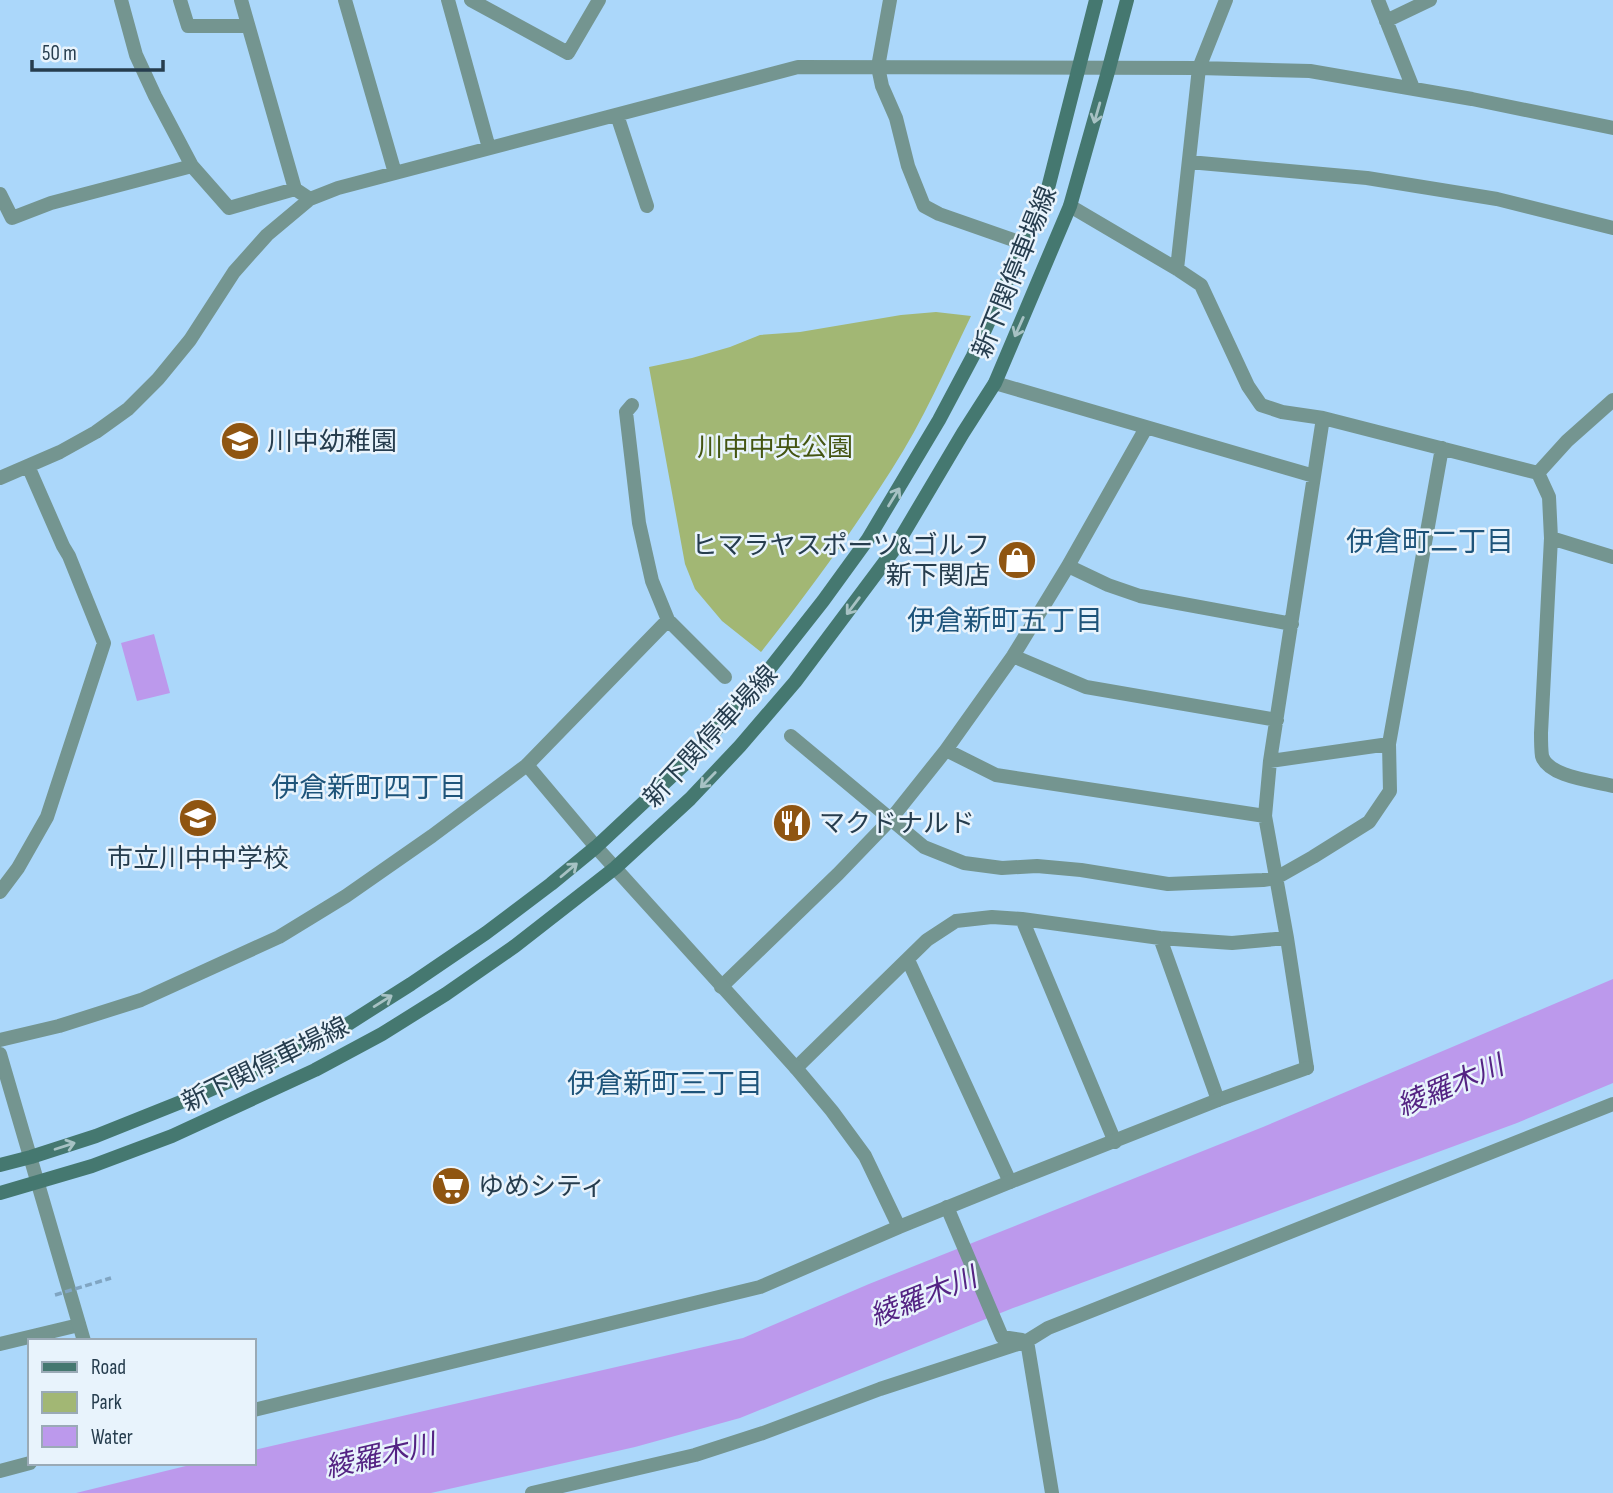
<svg xmlns="http://www.w3.org/2000/svg" width="1613" height="1493" viewBox="0 0 1613 1493" font-family="'Sofia Sans Condensed','Noto Sans JP',sans-serif">
	<style>
		.green { fill: #a2b774 }
		.water { fill: #bc99ec }
		.lines { fill: none; stroke-linecap: round; stroke-linejoin: round }
		.minor { stroke: #749590; stroke-width: 14 }
		.tertiary { stroke: #749590; stroke-width: 14 }
		.secondary { stroke: #457870; stroke-width: 14 }
		.path-bridge { stroke: #80a5c2; stroke-width: 3.5; stroke-dasharray: 7 3.5; stroke-linecap: butt }
		.oneway { stroke: #a7c2c4 }
		.labels { text-anchor: middle; stroke-width: 5; stroke-linejoin: round; paint-order: stroke }
		.street-label { font-size: 26px; fill: #263d4e; stroke: #e8f3fc }
		.poi-label { font-size: 26px; fill: #263d4e; stroke: #e8f3fc; text-anchor: start }
		.park-label { font-size: 26px; fill: #445512; stroke: #e8f3fc }
		.neighbourhood-label { font-size: 28px; fill: #1e547a; stroke: #e8f3fc }
		.water-label { font-size: 28px; font-style: italic; fill: #542383; stroke: #e8f3fc }
	</style>
	<rect width="100%" height="100%" fill="#abd7fa"/>
	<path class="green" d="M936,312L971,316C946,368 923,421 892,469C852,532 808,593 761,652L722,621L695,589L685,564L649,367L692,358L730,347L760,335L800,332L901,315Z"/>
	<path class="water" d="M154,634L170,693L137,701L121,643Z
		M1613,979V1083L1517,1123L1013,1308L740,1418L635,1447L431,1493H76L198,1463H254V1450L743,1338L869,1284L1263,1127Z"/>
	<g class="lines">
		<path class="minor" d="M121,0L136,55L155,96L192,166L229,208L295,189L310,199
			M180,0L188,26H248
			M241,0L295,189
			M345,0L395,173
			M448,0L489,148
			M471,0L568,53L599,0
			M890,0L878,67L882,86L896,118L908,166L924,206L939,214L1025,244
			M1378,0L1413,88
			M1386,21L1430,0
			M617,115L647,206
			M1189,162L1367,178L1497,199L1613,228
			M0,194L12,218L51,203L192,166
			M1070,206L1177,269L1201,285L1248,386L1261,405L1282,412L1323,418L1538,473
			M1177,269L1199,68L1226,0
			M995,383L1314,476
			M632,405L626,412L639,523L652,581L668,620L725,677
			M1538,473L1549,497L1551,538L1541,733C1541,741 1541,749 1542,756C1548,777 1595,781 1613,786
			M1538,473L1567,441L1613,400
			M0,478L60,452L96,432L128,409L158,379L190,340L234,272L267,235L310,199L338,188L798,67L1199,68L1310,71L1472,99L1613,128
			M1551,538L1613,557
			M1068,566L1108,585L1140,596L1292,624
			M1013,656L1086,687L1277,720
			M791,736L924,847L964,863L1002,868L1037,866L1081,870L1168,884L1263,880L1276,878L1313,857L1369,822L1390,791L1389,744L1442,448
			M946,750L996,775L1265,816
			M1270,761L1389,744
			M0,892L18,868L47,817L104,643L69,556L63,546L28,466
			M1022,919L1115,1142
			M1160,938L1218,1100
			M908,960L1010,1182
			M721,987L838,874L891,819L946,750L1013,656L1068,566L1146,428
			M0,1040L59,1026L141,1000L279,937L346,896L432,836L527,765L668,620
			M796,1068L927,940L956,921L992,917L1022,919L1160,938L1232,943L1287,938
			M1307,1068L1287,938L1265,816L1270,761L1323,418
			M947,1207L1002,1337L1022,1340
			M1027,1341L1052,1493
			M0,1344L79,1325
			M532,1493L695,1455L763,1433L880,1389L1027,1341L1048,1328L1613,1104"/>
		<path class="tertiary" d="M527,765L596,847L796,1068L832,1111L865,1156L899,1227
			M0,1054L84,1341
			M254,1410L760,1287L899,1227L1010,1182L1218,1100L1307,1068
			M0,1471L30,1463"/>
		<path class="secondary" d="M0,1165L31,1157L96,1136L196,1096L277,1060L348,1024L411,984L486,933L551,884L596,847L687,762L760,681L823,601L868,539L939,420L973,356L1046,196L1096,0
			M0,1193L92,1166L172,1136L315,1070L382,1034L446,994L515,946L615,868L690,799L740,746L795,682L893,551L963,433L995,383L1070,206L1109,68L1127,0"/>
		<path class="path-bridge" d="M55,1295L111,1278"/>
	</g>
	<defs><path id="oneway-shaft" d="M-6 0H5M1.5-3L5.5 0L1.5 3" fill="none" stroke-width="1.6" stroke-linecap="round" stroke-linejoin="round" transform="scale(1.75)"/></defs>
	<g class="oneway">
		<use href="#oneway-shaft" transform="translate(1097 113) rotate(106)"/>
		<use href="#oneway-shaft" transform="translate(1019 327) rotate(114)"/>
		<use href="#oneway-shaft" transform="translate(894 497) rotate(-58)"/>
		<use href="#oneway-shaft" transform="translate(853 606) rotate(127)"/>
		<use href="#oneway-shaft" transform="translate(708 780) rotate(134)"/>
		<use href="#oneway-shaft" transform="translate(569 870) rotate(-40)"/>
		<use href="#oneway-shaft" transform="translate(383 1001) rotate(-32)"/>
		<use href="#oneway-shaft" transform="translate(65 1146) rotate(-18)"/>
	</g>
	<defs>
		<g id="school-disc" transform="scale(2.0125)"><circle r="9.5" fill="#8f5511" stroke="#e8f3fc"/><path d="M0-5L7-2L0 1L-7-2ZM-4 1L0 2.5L4 1V4Q0 6-4 4Z" fill="#fff"/></g>
		<g id="shop-disc" transform="scale(2.0125)"><circle r="9.5" fill="#8f5511" stroke="#e8f3fc"/><path d="M-5-2.5h2.3a2.7 3.5 0 0 1 5.4 0H5L5.5 6h-11ZM-1.5-2.5h3a1.5 2.3 0 0 0-3 0Z" fill="#fff"/></g>
		<g id="restaurant-disc" transform="scale(2.0125)"><circle r="9.5" fill="#8f5511" stroke="#e8f3fc"/><path d="M-5-6h1v4h1v-4h1v4h1v-4h1v5L-1.5 .5V6h-2V.5L-5-1ZM5-6V6H3V1.5H1.5Q1.5-4 5-6Z" fill="#fff"/></g>
		<g id="supermarket-disc" transform="scale(2.0125)"><circle r="9.5" fill="#8f5511" stroke="#e8f3fc"/><path d="M-6-5.5h2.5l.6 2H6L4.5 2H-2.5L-4.4-4H-6ZM-1.5 3.2a1.3 1.3 0 1 0 .1 0ZM3 3.2a1.3 1.3 0 1 0 .1 0Z" fill="#fff"/></g>
	</defs>
	<g fill-rule="evenodd">
		<use href="#school-disc" x="240" y="441"/>
		<use href="#shop-disc" x="1017" y="560"/>
		<use href="#school-disc" x="198" y="818"/>
		<use href="#restaurant-disc" x="792" y="823"/>
		<use href="#supermarket-disc" x="451" y="1186"/>
	</g>
	<g class="labels">
		<g class="street-label">
			<text transform="translate(1014 272) rotate(-68)" y="9">新下関停車場線</text>
			<text transform="translate(710 736) rotate(-47)" y="9">新下関停車場線</text>
			<text transform="translate(265 1064) rotate(-26)" y="9">新下関停車場線</text>
		</g>
		<g class="poi-label">
			<text x="267" y="450">川中幼稚園</text>
			<text x="990" y="554" text-anchor="end">ヒマラヤスポーツ&amp;ゴルフ<tspan x="990" dy="30">新下関店</tspan></text>
			<text x="819" y="832">マクドナルド</text>
			<text x="198" y="867" text-anchor="middle">市立川中中学校</text>
			<text x="478" y="1195">ゆめシティ</text>
		</g>
		<g class="park-label">
			<text x="775" y="456">川中中央公園</text>
		</g>
		<g class="neighbourhood-label">
			<text x="1430" y="551">伊倉町二丁目</text>
			<text x="1005" y="630">伊倉新町五丁目</text>
			<text x="369" y="797">伊倉新町四丁目</text>
			<text x="665" y="1093">伊倉新町三丁目</text>
		</g>
		<g class="water-label">
			<text transform="translate(1450 1085) rotate(-23)" y="10">綾羅木川</text>
			<text transform="translate(923 1296) rotate(-22)" y="10">綾羅木川</text>
			<text transform="translate(380 1455) rotate(-13)" y="10">綾羅木川</text>
		</g>
	</g>
	<rect x="28" y="1339" width="228" height="126" fill="#e8f3fc" stroke="#9aaab6" stroke-width="2"/>
	<rect x="42" y="1362" width="35" height="10" fill="#457870" stroke="#9aaab6" stroke-width="2"/>
	<text x="91" y="1374" font-size="21" fill="#263d4e">Road</text>
	<rect x="42" y="1392" width="35" height="21" fill="#a2b774" stroke="#9aaab6" stroke-width="2"/>
	<text x="91" y="1409" font-size="21" fill="#263d4e">Park</text>
	<rect x="42" y="1426" width="35" height="21" fill="#bc99ec" stroke="#9aaab6" stroke-width="2"/>
	<text x="91" y="1444" font-size="21" fill="#263d4e">Water</text>
	<path d="M32 60v10h131v-10" fill="none" stroke="#263d4e" stroke-width="3.5"/>
	<text x="42" y="60" font-size="21" fill="#263d4e" stroke="#e8f3fc" stroke-width="5" paint-order="stroke">50 m</text>
</svg>
